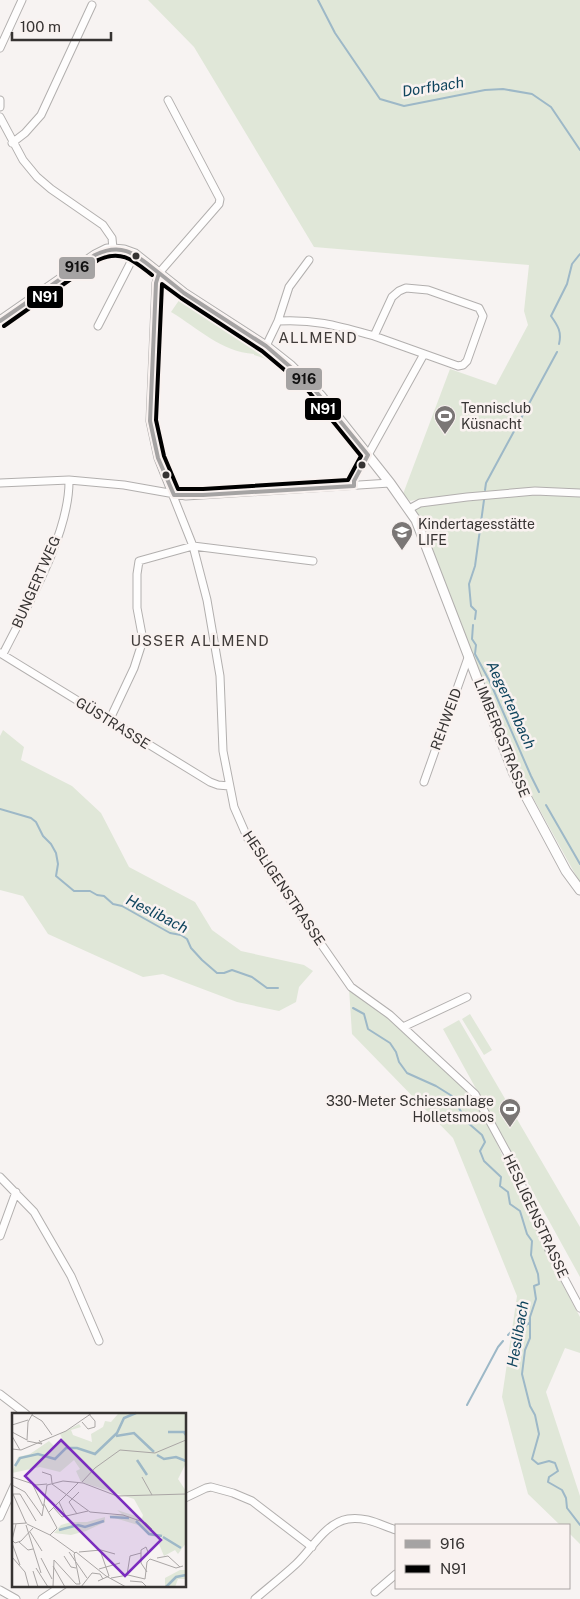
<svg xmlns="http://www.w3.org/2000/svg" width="580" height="1599" viewBox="0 0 580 1599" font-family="'Public Sans',sans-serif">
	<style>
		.green { fill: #e0e7d8 }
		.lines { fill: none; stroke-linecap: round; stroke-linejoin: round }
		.stream { stroke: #9db8c7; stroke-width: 2 }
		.minor-casing { stroke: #b2afae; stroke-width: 9 }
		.tertiary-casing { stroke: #b2afae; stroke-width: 11 }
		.minor { stroke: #fefdfd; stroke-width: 7 }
		.tertiary { stroke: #fefdfd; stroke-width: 9 }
		.bus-1-casing { stroke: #f9f2f0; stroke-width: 8 }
		.bus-2-casing { stroke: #f9f2f0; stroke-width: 8 }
		.bus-1 { stroke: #a5a3a3; stroke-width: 4 }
		.bus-2 { stroke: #000; stroke-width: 4 }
		.bus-dot { fill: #363332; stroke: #f9f2f0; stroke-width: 2 }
		.labels { text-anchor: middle; stroke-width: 5; stroke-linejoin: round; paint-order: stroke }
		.poi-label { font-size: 14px; fill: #363332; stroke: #f9f2f0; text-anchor: start }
		.street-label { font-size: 14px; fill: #363332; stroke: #f9f2f0 }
		.water-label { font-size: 15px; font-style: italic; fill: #0f445d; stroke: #f9f2f0 }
		.neighbourhood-label { font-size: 15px; letter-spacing: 1px; fill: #413c3a; stroke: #f9f2f0 }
		.inset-river { fill: none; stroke: #9db8c7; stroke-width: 2.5 }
		.inset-road { fill: none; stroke: #aaa6a5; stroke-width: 1 }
		.view { fill: #7b2cbf; fill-opacity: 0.15; stroke: #7b2cbf; stroke-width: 2.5 }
		.inset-edge { fill: none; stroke: #363332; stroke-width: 2.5 }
		.line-badge { stroke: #f9f2f0; stroke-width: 2 }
		.badge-label { font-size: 14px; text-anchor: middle; font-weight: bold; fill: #fff }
		.pale-badge-label { font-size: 14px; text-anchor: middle; font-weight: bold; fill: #111 }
	</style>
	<rect width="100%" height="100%" fill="#f7f3f2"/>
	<path class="green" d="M148,0H580V883L520,774L409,509L440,497H430L410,501L403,494L450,369L496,385L528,325L524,311L529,265L314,247L194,47Z
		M184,293L264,349L306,384L360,449C362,464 356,470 349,483H342L356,457L355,451C328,415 300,368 254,355V354C221,352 198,328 171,312Z
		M3,730L24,747L21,760L72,786L101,813L129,867L195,902L212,930L241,951L304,965L313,971L299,987L296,1002L279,1011L237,1002L163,974L143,977L48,934L23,896L0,890V736Z
		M349,988L391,1020L476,1098L559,1278L580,1317V1353L565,1348L546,1392L580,1496V1544L569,1533V1525H560L528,1494L502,1397L517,1296L453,1138L352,1034Z
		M470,1014L492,1050L484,1055L462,1019Z
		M459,1020L580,1227V1277L443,1029Z"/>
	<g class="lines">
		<path class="stream" d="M318,0L335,33L380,99L404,106L485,90L503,89L532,94L551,107L580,150
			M559,344C562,332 558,326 551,316L567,284L572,264L580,254
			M485,490L486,483L557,352
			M475,619L476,611L471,606L469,584L475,566L484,500
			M473,625L472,639L476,645L475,654L490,682L531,776L539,792
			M546,805L580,864
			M0,809L31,818L36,822L43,836L51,844L56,853L58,864L56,876L74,891H90L97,895L104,896L113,904L122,906L170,933L181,935L187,939L191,948L202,960L217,973H224L232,970L252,977L267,988H278
			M353,1008L364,1014L368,1029L390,1043L396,1052L399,1062L407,1073L436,1086L452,1096L467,1122L482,1135L485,1142L480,1151L484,1161L501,1177L500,1186L508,1192L510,1204L520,1211L527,1234L532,1241L531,1255L538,1274L539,1284L534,1286L536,1299L530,1317V1338L525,1350L522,1374L530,1406L535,1415L539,1434L532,1459L538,1464L549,1461L555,1463L558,1471L549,1477L548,1482L562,1490L566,1498L567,1508L580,1525
			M508,1335L514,1329H521L529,1323
			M467,1405L498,1347L503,1341"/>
		<g class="minor-casing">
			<path id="minor" d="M0,48L22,0
				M0,100V107
				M168,100L220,199L219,204L159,273L156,283L150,421L158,458L193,546L207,600L220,676L223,751L234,807L248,839L351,987L390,1015L475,1094L512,1162L549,1250L580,1308
				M0,117L23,160L37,177L51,189L103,225L112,238L113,249
				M12,143L25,133L41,115L92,5
				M406,288L428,290L479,308L483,316L467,361L463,365L458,366L374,336L392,297L399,291Z
				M278,321C316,319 338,326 374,336
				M98,326L135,254
				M266,346L278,321L289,287L309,260
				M368,455L424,354
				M0,483L69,480L124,485L186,496L390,483
				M409,509L420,503L467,497L535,491L580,493
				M0,653L210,782L218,785L229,786
				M3,654C27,606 70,533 69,480
				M109,721L134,668L143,640L137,608V574L139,561L193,546L313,561
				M424,782L469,655
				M403,1027L467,997
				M0,1177L34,1212L71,1276L99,1341
				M0,1236L16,1192
				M0,1394L26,1414
				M185,1498L206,1488L211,1487L233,1493L252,1501L312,1547
				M0,1517L14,1486
				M0,1590L16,1599
				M375,1592L396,1574
				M42,1599L63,1585
				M255,1599C269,1587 283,1576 296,1564C312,1549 325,1523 348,1519C365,1516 381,1525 396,1530"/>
		</g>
		<g class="tertiary-casing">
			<path id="tertiary" d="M0,321L95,255L107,249H113L124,250L135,254L184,293L266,346L290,365L321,396L390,483L416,520L514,774L566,871L580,890"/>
		</g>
		<use href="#minor" class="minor"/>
		<use href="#tertiary" class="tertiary"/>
		<g class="bus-1-casing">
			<path id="bus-1" d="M159,273L184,293L266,346L309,383L368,455L354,481V486L203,495H174L158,458L150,421L156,283Z
				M0,321L95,255C124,241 137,256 159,273"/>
		</g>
		<g class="bus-2-casing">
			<path id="bus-2" d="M162,284L181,298L262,351L305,387L361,456L348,480L203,489H178L164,456L156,420Z
				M4,326L98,260C122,249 134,261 152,275"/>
		</g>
		<use href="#bus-1" class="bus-1"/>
		<use href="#bus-2" class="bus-2"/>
	</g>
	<defs>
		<g id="stadium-pin" transform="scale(1.125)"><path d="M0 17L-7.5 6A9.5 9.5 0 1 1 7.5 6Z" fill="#7a7675" stroke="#f9f2f0"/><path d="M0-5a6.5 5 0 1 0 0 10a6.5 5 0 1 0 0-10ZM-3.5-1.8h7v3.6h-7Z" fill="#fff"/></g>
		<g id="school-pin" transform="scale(1.125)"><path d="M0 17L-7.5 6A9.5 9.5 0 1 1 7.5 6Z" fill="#7a7675" stroke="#f9f2f0"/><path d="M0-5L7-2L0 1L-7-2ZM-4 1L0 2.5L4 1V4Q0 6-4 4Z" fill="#fff"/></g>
	</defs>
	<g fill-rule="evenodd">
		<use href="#stadium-pin" x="445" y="416"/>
		<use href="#school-pin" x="402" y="532"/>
		<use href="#stadium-pin" x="510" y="1109"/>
	</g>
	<g class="bus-dot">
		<circle cx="136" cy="256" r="4.5"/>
		<circle cx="362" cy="465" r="4.5"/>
		<circle cx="166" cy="475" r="4.5"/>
	</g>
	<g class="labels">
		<g class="poi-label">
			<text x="461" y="413">Tennisclub<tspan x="461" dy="16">Küsnacht</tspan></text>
			<text x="418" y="529">Kindertagesstätte<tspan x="418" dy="16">LIFE</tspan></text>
			<text x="494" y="1106" text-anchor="end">330-Meter Schiessanlage<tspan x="494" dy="16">Holletsmoos</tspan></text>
		</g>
		<g class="street-label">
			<text transform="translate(36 582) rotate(-66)" y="5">BUNGERTWEG</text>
			<text transform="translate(446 719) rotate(-70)" y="5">REHWEID</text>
			<text transform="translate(113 723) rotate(32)" y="5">GÜSTRASSE</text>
			<text transform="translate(502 738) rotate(68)" y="5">LIMBERGSTRASSE</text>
			<text transform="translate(284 888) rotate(56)" y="5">HESLIGENSTRASSE</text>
			<text transform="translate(536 1216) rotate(65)" y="5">HESLIGENSTRASSE</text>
		</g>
		<g class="water-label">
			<text transform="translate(433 87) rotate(-9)" y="5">Dorfbach</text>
			<text transform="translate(511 705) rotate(65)" y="5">Aegertenbach</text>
			<text transform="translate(157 914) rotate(27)" y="5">Heslibach</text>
			<text transform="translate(518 1334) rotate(-80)" y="5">Heslibach</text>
		</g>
		<g class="neighbourhood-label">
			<text x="318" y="343">ALLMEND</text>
			<text x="200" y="646">USSER ALLMEND</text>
		</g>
	</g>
	<g transform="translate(12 1413)">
		<rect width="174" height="174" fill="#f7f3f2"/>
		<path d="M174,0V50L166,66L174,78V130L166,141L163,137L152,143L147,131L150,124L139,123L126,112L96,103L110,101L105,97L130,105L131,102L122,86L69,69L64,58L68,56L62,47L48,59L28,54L0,60L6,44L18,41L37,28L42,33L50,25L48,21L67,11L69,14L59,17L61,22L80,29L79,21L91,14L93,8L99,9L106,1ZM93,104V109L74,118L59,122L42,120L49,112L59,109H75ZM168,157H174V166H166L163,174H153V165Z" fill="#e0e7d8"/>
		<path class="inset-river" d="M156,19H172L174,22M104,23L122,20L142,39M145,42L152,46L164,44L174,48M125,47L135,62M3,53L8,45L26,41L43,46L54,35H65L83,41L105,20L112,5L124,0M98,104L117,105M124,108L137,121L150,123M47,117L66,112L73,114L92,108M151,124L169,135M154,174L164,164L174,162"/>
		<path class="inset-road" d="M20,2L30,8L40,22M70,9L76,16L83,14V8L76,0M0,12L16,7M0,19L15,27L16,9L21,0M0,23L8,37M15,28L30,31L27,27M0,36L9,37L54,18L80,0M30,59L39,62L40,70M0,64L24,72L35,71M130,64L140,82M70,69L83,55L108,37L143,40L174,27M20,70L31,93M40,71L78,99L111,102L134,110L140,116M0,72L13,79L30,103L35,72L51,68L71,70L105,83L174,81M1,81H8L24,108M1,81L14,110M47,89L54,104M32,91L45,115L38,122M42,95L50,104L76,98M37,99L67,69M65,101L57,89L67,79M0,111L15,110M15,111L38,122M14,112L29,160M18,119L30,138M38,122L63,140M0,127L3,130L9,128L21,115M0,127L4,111M7,129L16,137L21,136M0,130L8,152M57,139L75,165M67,139L89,137L103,141M52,143L59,154L64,155M0,144L13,159L17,174M29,145L40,166M145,145L156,143L168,154M41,153L53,174M24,155L36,174M87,156L108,150M21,158L26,174M135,159L129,150V137L134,134L136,139M115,162L118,143L129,140M99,165L116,162L133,166L135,149L138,146L164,155L171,153M86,168L97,163L88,137M118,168L130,169L135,174M41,174L42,147L64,171H68L62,141L64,139L94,163L114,174M69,174L80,160L88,161L91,166"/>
		<path class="view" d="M49,27L149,127L113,163L13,63Z"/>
		<rect width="174" height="174" class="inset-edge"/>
	</g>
	<g class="line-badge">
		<rect x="58" y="256" width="38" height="24" rx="5" fill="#a5a3a3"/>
		<rect x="26" y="285" width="38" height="24" rx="5" fill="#000"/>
		<rect x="285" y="367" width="38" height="24" rx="5" fill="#a5a3a3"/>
		<rect x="304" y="397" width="38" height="24" rx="5" fill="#000"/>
	</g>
	<g class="badge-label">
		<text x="45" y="302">N91</text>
		<text x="323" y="414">N91</text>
	</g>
	<g class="pale-badge-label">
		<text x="77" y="272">916</text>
		<text x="304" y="384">916</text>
	</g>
	<rect x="395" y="1524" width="175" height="65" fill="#f9f2f0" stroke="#aba6a4"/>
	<rect x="405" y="1540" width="25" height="8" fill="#a5a3a3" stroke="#aba6a4"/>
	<text x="440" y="1549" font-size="15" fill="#363332">916</text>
	<rect x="405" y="1565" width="25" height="8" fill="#000000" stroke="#aba6a4"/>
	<text x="440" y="1574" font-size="15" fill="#363332">N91</text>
	<path d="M12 32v8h99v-8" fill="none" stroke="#363332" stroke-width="2.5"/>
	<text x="20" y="32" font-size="15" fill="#363332" stroke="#f9f2f0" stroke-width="4" paint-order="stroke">100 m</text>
</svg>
